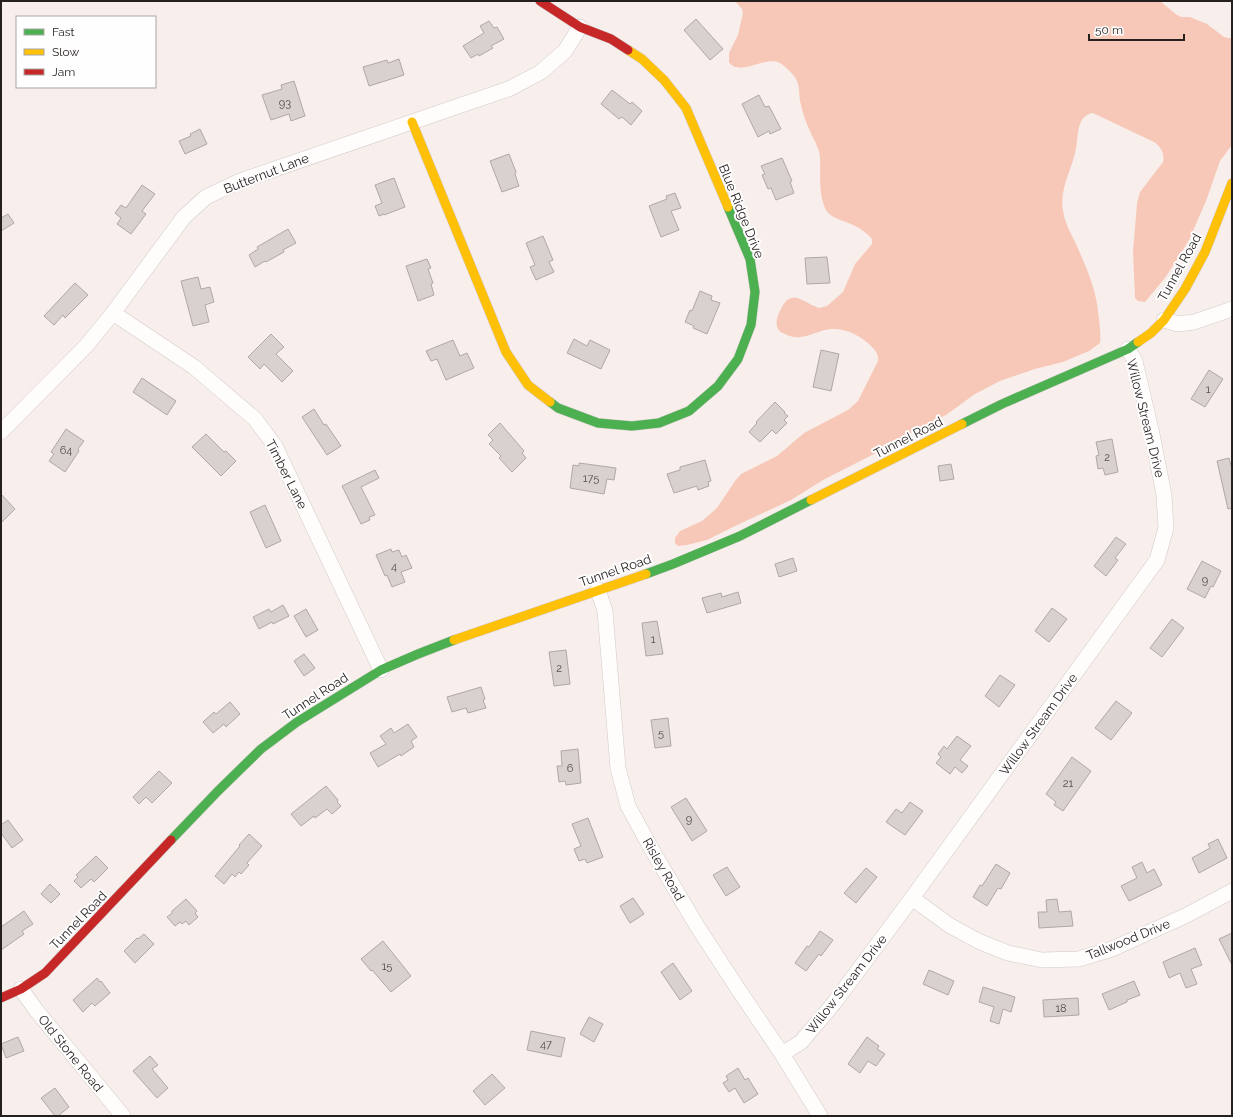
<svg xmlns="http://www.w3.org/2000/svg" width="1233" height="1117" viewBox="0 0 1233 1117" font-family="Raleway,sans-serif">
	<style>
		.forest { fill: #f7c8b7 }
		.building { fill: #d9d1cf; stroke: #afa8a6 }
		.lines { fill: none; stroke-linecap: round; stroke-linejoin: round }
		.street-casing { stroke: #d1cac8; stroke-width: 16 }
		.fast-casing { stroke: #d1cac8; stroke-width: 10 }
		.slow-casing { stroke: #d1cac8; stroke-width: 10 }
		.jam-casing { stroke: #d1cac8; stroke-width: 10 }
		.street { stroke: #fefdfc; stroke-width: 15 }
		.fast { stroke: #4caf50; stroke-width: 9 }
		.slow { stroke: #ffc107; stroke-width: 9 }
		.jam { stroke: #c62828; stroke-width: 9 }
		.labels { text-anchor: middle; stroke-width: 4; stroke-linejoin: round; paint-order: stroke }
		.number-label { font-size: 11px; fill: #524c4a }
		.street-label { font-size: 13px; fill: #251f1d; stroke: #fefefe }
	</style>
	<rect width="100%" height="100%" fill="#f8efec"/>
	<path class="forest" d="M735,1H1160L1177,15L1181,17H1190L1207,24L1224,37L1228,38H1232V145L1220,161L1206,201L1189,240L1178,258L1165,278L1145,302L1138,301L1135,298L1133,252L1137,203L1140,192L1163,162C1165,153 1160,146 1154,142L1097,115L1093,113C1076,116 1079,135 1076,148C1073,168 1059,188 1063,210C1064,222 1072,235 1077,246C1085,265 1094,284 1097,304C1098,309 1098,314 1099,319C1100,328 1101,334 1100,343L1089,351L1063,362L1035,369L1000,381L975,394L946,415L914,431L874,454L823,480L791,500L733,527L707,540L687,545L678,546L675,543V538L680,531L702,521L717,508L735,481L741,474L777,456L804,433L848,410L858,401L878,361C879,354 875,350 870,345C861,336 845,328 832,329C815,330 803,343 785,334C782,333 779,331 778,329C775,323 777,316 780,311C791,286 802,302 819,308L827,306L843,292L855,264L872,244V239C867,233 860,228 853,225C843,220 830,219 825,208C818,192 821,173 820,157C819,147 813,139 810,131C806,123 803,114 801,105C798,96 801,84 794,76C789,70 784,65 778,62C763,57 739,77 729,62V53L738,35L743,13L742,9Z"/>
	<path class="building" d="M696,19L723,49L710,60L684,30Z
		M489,21L494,28L497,27L504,39L491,46L493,48L479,56L478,54L471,58L463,46L484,33L480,26Z
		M399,59L404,75L369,86L363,67L387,60L388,63Z
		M294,81L305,116L291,121L289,114L271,120L262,95L282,89L281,85Z
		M612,90L630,104L632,102L642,111L631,125L622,117L619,119L601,104Z
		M759,95L765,107L769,106L781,129L770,134L769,131L758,137L742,104Z
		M200,129L207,144L185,154L179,141L191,136L190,134Z
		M509,154L516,172L515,174L519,186L502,192L490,161Z
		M782,158L792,181L790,182L794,193L776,200L771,188L768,189L762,175L765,174L761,166Z
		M394,178L405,207L384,215V214L379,216L375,206L382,203L375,185Z
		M142,185L155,194L142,211L146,214L131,234L117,224L121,218L115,213L121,205L126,208Z
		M675,193L681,208L671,211L679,230L661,237L649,206L667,199L666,196Z
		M8,214L14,223L1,231V218Z
		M288,229L296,243L283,250L284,252L266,262L265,261L255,267L249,255L258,249L257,247Z
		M543,236L553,260L549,262L554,272L536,280L530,267L535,265L526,243Z
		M827,257L830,283L807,284L805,258Z
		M427,259L431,268L428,269L433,283L431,284L434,295L418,301L406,266Z
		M198,277L201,289L210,287L214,302L205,305L209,322L193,326L181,281Z
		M75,283L88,295L65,318L63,315L54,325L44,316Z
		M700,291L712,296L711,300L720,303L707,334L693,328L694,326L685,322L690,310L692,311Z
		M271,334L284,347L276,354L293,371L282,382L264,364L260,369L248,357Z
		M574,339L587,346L590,340L610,350L601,369L567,353Z
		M453,340L460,356L467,353L474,368L446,380L437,359L431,361L426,351Z
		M821,350L839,354L831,391L813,387Z
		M1209,370L1223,379L1205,407L1191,399Z
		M142,378L176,401L167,415L133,392Z
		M775,402L785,412L784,413L788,416L784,420L787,423L776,434L772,430L760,442L749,432L757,423L756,422Z
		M314,409L324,425L326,424L341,446L327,455L302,417Z
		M500,423L524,451L522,453L526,458L512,472L499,458L501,456L489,444L493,440L488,435Z
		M66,429L84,441L78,449L79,451L65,472L49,461L54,454L51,452Z
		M206,434L224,452L226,451L236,461L221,476L192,447Z
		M1112,439L1118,472L1105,475L1103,468L1098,469L1096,456L1099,455L1096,442Z
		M1229,458L1232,469V508L1228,509L1217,461Z
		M705,460L711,481L708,482L709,486L698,490L697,486L674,493L667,474L680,470V467Z
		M579,463L616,468L614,480L607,479L604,494L570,488L573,465L579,466Z
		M951,464L954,479L940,481L938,466Z
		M375,470L379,478L361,487L375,515L369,517L370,520L361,524L342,486Z
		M1,494L15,509L1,523Z
		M265,505L281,541L266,548L250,512Z
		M1116,537L1126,544L1115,558L1118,560L1106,576L1094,566Z
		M391,549L392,552L399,550L402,557L406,555L412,568L401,572L405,582L392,587L387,575L385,576L376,555Z
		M793,558L797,571L779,577L775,564Z
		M1202,561L1221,571L1213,587L1211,586L1205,598L1187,589Z
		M738,592L741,603L707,613L702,598L721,593L722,597Z
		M283,605L289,616L273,624L272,622L259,629L253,617L269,609L271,612Z
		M1052,608L1067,619L1049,642L1035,631Z
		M306,609L318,630L306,637L294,616Z
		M1172,619L1184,628L1162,657L1150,648Z
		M657,621L663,654L646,656L642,623Z
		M566,650L570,684L554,686L549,652Z
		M304,654L315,668L304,676L294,661Z
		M1000,675L1015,685L999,707L985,696Z
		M481,687L485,699L483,700L486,708L468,713L466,708L452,712L447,697Z
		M1116,701L1132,713L1111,740L1095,728Z
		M230,702L240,714L226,727L224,724L213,733L203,722L214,712L216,714Z
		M668,718L671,746L655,748L651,720Z
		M408,724L417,737L411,741L414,747L401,756L400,754L378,767L370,753L386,744L380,736L391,728L394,733Z
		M957,736L971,746L960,760L968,766L962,773L955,767L950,774L936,763L941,757L938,754L944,746L947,749Z
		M578,749L581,783L566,785L565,781L559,782L557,766H562L561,751Z
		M1072,757L1091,771L1063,811L1054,805L1056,802L1046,794Z
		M159,771L172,783L152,803L146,797L139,804L133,797Z
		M326,786L338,800L337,802L341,806L332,814L327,809L315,818L314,816L301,826L291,814Z
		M686,798L707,831L692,841L671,807Z
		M910,802L923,811L905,835L886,822L896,809L902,813Z
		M588,818L603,857L587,863L585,859L579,861L574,849L581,846L572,824Z
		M8,820L23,840L12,848L1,833V825Z
		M249,834L262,846L247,863L249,865L241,874L239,872L235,877L232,874L224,884L215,876L240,846L239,845Z
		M1218,839L1227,858L1199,873L1192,858L1210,848L1208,844Z
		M96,856L108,868L94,882L91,879L81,888L74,881L78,877L76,875Z
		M1142,862L1147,873L1154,869L1162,885L1129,901L1121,886L1137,878L1132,867Z
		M996,864L1010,873L1001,889L998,888L987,906L973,897L980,885L982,886Z
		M727,867L740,887L726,896L713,875Z
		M866,868L877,877L856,903L844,893Z
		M50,884L60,894L51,903L41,894Z
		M633,898L644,914L630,923L620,906Z
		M186,899L197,911L195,913L198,917L189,925L186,921L182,924L180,922L175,926L167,917L172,913V911Z
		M1057,899L1059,912L1071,911L1073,926L1039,928L1038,912H1047L1046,900Z
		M24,911L33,924L22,931L24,934L1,950V927Z
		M820,931L833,940L821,956L819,954L806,971L795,963L807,946L809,947Z
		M1232,933V965L1219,939Z
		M144,934L154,944L135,963L124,951L137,938L138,939Z
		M383,941L411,976L391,992L372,970L371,971L361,959Z
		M1195,948L1202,965L1191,969L1197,984L1186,988L1180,973L1169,978L1163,962Z
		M673,963L692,991L680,1000L661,972Z
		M929,970L954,981L948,995L923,984Z
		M97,978L100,982L101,981L110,993L95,1006L92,1003L83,1012L73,1000Z
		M1134,981L1140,995L1127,1000V1002L1109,1010L1102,994Z
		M983,987L1015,997L1011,1012L1003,1009L999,1024L990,1021L994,1007L979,1002Z
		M1078,998L1079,1015L1044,1017L1043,1000Z
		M589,1017L603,1024L594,1042L580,1034Z
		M531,1031L565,1038L561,1057L527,1050Z
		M18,1037L24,1051L6,1058L1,1044Z
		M867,1037L879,1046L877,1049L885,1054L876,1066L868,1061L860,1073L848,1064Z
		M150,1056L158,1065L152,1069L168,1088L157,1098L133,1071Z
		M738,1068L745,1080L748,1078L758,1094L744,1103L735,1088L729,1092L723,1083L728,1080L726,1076Z
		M492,1074L505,1088L485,1105L473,1091Z
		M55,1088L69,1107L58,1116H55L41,1098Z"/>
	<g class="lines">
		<g class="street-casing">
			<path id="street" d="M113,313L194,367L255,419L275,446L381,670
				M1164,320L1178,324L1194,322L1232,309
				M1,432L86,346L113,313L184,217L206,197L240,181L511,88L541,72L565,51L580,27
				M598,590L605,611L618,768L628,806L652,850L697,926L738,989L782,1054L820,1116
				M912,898L949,925L978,941L1008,953L1042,960L1079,959L1112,949L1185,916L1232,891
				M21,989L36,1010L123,1116
				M782,1054L801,1042L834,1003L912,898L1157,560L1166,528L1164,495L1152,434L1135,361L1128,349"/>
		</g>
		<g class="fast-casing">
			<path id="fast" d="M550,402L558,408L598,423L632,426L659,423L689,411L718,386L738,359L751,325L755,292L750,259L728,207
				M962,424L1002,404L1128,349L1138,342
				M646,574L673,564L740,536L811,500
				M171,840L218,791L261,749L297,722L381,670L418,654L454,640"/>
		</g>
		<g class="slow-casing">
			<path id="slow" d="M628,50L642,59L664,80L686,108L728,207
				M412,122L506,352L528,385L550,402
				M1138,342L1151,333L1164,320L1185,289L1205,252L1232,183
				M811,500L962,424
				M454,640L646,574"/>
		</g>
		<g class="jam-casing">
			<path id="jam" d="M540,1L580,27L611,39L628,50
				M1,998L21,989L45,973L171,840"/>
		</g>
		<use href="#street" class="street"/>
		<use href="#fast" class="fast"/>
		<use href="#slow" class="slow"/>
		<use href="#jam" class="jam"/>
	</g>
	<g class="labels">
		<g class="number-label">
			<text x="285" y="107">93</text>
			<text x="1208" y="393">1</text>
			<text x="66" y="454">64</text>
			<text x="1107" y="461">2</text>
			<text x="591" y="482">175</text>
			<text x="394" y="570">4</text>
			<text x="1205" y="584">9</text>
			<text x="653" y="643">1</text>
			<text x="559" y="672">2</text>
			<text x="661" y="737">5</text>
			<text x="570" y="772">6</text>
			<text x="1068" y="787">21</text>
			<text x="689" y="823">9</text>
			<text x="387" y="970">15</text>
			<text x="1061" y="1012">18</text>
			<text x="546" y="1048">47</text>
		</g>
		<g class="street-label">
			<text transform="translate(266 173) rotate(-21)" y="5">Butternut Lane</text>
			<text transform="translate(742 211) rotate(68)" y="5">Blue Ridge Drive</text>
			<text transform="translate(1179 267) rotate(-61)" y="5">Tunnel Road</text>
			<text transform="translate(1146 418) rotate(76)" y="5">Willow Stream Drive</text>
			<text transform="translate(908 437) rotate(-27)" y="5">Tunnel Road</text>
			<text transform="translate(287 474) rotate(63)" y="5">Timber Lane</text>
			<text transform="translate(615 570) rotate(-19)" y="5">Tunnel Road</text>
			<text transform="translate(315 696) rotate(-33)" y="5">Tunnel Road</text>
			<text transform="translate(1038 724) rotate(-54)" y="5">Willow Stream Drive</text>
			<text transform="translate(664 869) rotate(60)" y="5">Risley Road</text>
			<text transform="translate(78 920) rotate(-46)" y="5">Tunnel Road</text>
			<text transform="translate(1128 939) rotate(-22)" y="5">Tallwood Drive</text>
			<text transform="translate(846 984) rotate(-52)" y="5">Willow Stream Drive</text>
			<text transform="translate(71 1053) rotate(51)" y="5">Old Stone Road</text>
		</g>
	</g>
	<rect width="1233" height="1117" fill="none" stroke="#251f1d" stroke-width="4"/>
	<rect x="16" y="16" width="140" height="72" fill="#fefefe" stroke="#a7a5a4"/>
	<rect x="24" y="29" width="20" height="6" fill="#4caf50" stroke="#a7a5a4"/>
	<text x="52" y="36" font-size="12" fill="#251f1d">Fast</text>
	<rect x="24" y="49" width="20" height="6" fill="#ffc107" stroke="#a7a5a4"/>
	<text x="52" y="56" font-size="12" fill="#251f1d">Slow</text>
	<rect x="24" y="69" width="20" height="6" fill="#c62828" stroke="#a7a5a4"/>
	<text x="52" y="76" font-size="12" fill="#251f1d">Jam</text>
	<path d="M1089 34v6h95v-6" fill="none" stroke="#251f1d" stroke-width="2"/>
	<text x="1095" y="34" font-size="12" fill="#251f1d" stroke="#fefefe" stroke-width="3" paint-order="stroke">50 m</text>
</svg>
